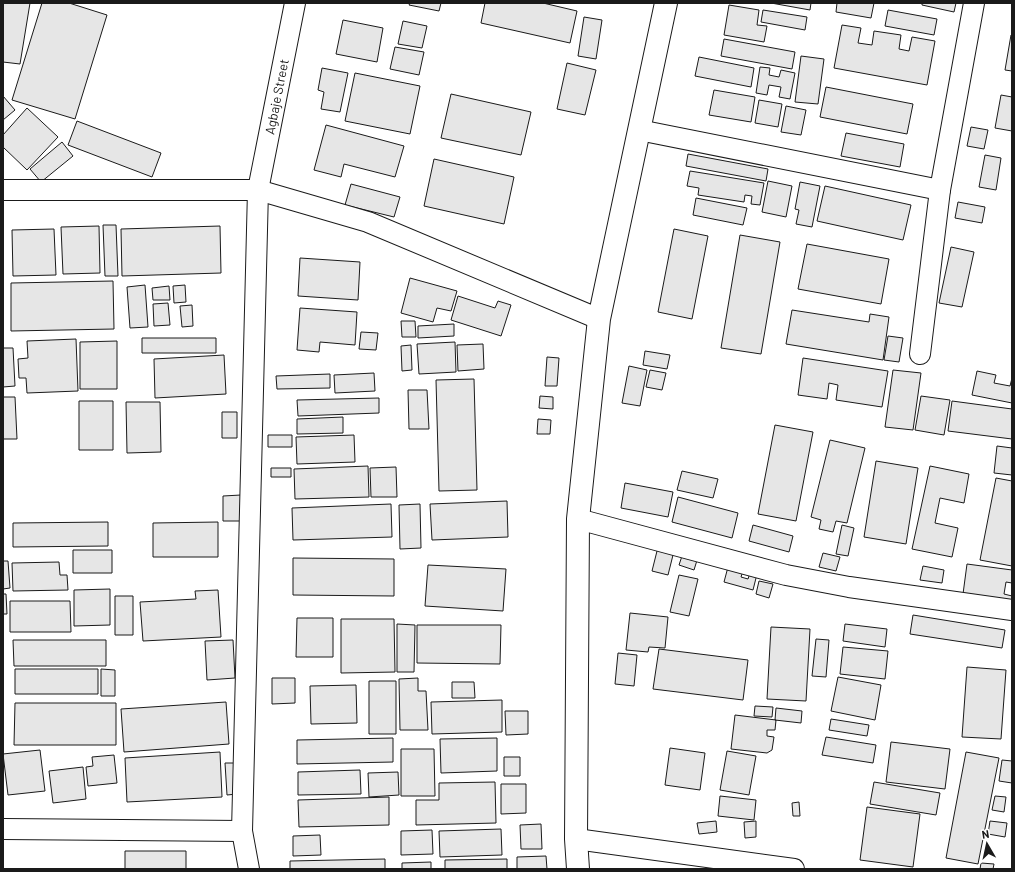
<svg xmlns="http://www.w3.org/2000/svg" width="1015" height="872" viewBox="0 0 1015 872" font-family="Barlow,sans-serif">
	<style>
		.building { fill: #e6e6e6; stroke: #1a1a1a }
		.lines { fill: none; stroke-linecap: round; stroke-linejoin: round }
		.street-casing { stroke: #1a1a1a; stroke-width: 22 }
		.secondary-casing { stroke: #1a1a1a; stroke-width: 24 }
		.street { stroke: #fff; stroke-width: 20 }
		.secondary { stroke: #fff; stroke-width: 22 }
		.labels { text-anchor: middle; stroke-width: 3; stroke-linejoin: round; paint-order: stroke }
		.street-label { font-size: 13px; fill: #1a1a1a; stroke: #fff }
	</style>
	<rect width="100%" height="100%" fill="#fff"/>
	<path class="building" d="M3,3H30L20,64L3,62Z
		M42,3H69L107,15L75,119L12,100Z
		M410,3H441L439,11L409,5Z
		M485,3H543L577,11L570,43L481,23Z
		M771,3H811L810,10Z
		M837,3H874L871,18L836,12Z
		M922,3H956L954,12L922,5Z
		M729,5L759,10L757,25L767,26L764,42L724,35Z
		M763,10L807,17L805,30L761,22Z
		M888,10L937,19L934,35L885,26Z
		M584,17L602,20L596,59L578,56Z
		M343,20L383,28L377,62L336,54Z
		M403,21L427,26L422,48L398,44Z
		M842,25L861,28L858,43L872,45L874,31L901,35L899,49L909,51L912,37L935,41L927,85L834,68Z
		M1011,35L1012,36V71L1005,70Z
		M724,39L795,52L792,69L721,56Z
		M395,47L424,52L419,75L390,69Z
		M801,56L824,59L818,104L795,102Z
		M699,57L754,68L751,87L695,76Z
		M567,63L596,70L585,115L557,109Z
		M760,67L770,68L769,75L779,77L781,70L795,73L790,99L779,97L781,87L769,85L767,95L756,93Z
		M322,68L348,73L340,112L321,109L324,92L318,90Z
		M355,73L420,86L410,134L345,121Z
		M826,87L913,104L907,134L820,117Z
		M714,90L755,97L751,122L709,115Z
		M451,94L531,112L521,155L441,138Z
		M1001,95L1012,97V131L995,128Z
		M3,96L15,110L3,120Z
		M759,100L782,104L778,127L755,123Z
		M786,106L806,110L801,135L781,132Z
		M27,108L58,137L27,170L3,147V135Z
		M77,121L161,153L152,177L68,145Z
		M326,125L404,146L395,177L344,164L341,177L314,170Z
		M971,127L988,130L984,149L967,146Z
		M846,133L904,144L900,167L841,156Z
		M62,142L73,156L41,182L30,169Z
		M688,154L768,169L766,181L686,166Z
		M985,155L1001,158L996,190L979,187Z
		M434,159L514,177L504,224L424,206Z
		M690,171L764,183L760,205L751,204L752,196L745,195L744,202L698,195L699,188L687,186Z
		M768,181L792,186L786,217L762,212Z
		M800,182L820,186L812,227L796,224L799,210L795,209Z
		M351,184L400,197L394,217L345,205Z
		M825,186L911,205L903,240L817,221Z
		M696,198L747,208L743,225L693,215Z
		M958,202L985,207L982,223L955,218Z
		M103,225H116L118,276H105Z
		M99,226L100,273L63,274L61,227Z
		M220,226L221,273L122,276L121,229Z
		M54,229L56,275L13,276L12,230Z
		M674,229L708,236L692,319L658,312Z
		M740,235L780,242L761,354L721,348Z
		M807,244L889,259L881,304L798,289Z
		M951,247L974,252L962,307L939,303Z
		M300,258L360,262L358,300L298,296Z
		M410,278L457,291L451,311L437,308L433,322L401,313Z
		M113,281L114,329L11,331V283Z
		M145,285L148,327L130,328L127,287Z
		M185,285L186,302L174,303L173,286Z
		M169,286L170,300H153L152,288Z
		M458,296L495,308L498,301L511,305L501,336L451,320Z
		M168,303L170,325L154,326L153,304Z
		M192,305L193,326L182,327L180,306Z
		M300,308L357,312L355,345L320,342L319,352L297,350Z
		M792,310L869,322L870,314L889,317L883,360L786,344Z
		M401,321H415L416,337H402Z
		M454,324V336L418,338V326Z
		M361,332L378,333L376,350L359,349Z
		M888,336L903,338L899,362L884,360Z
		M142,338H216V353H142Z
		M76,339L78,391L27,393L26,378H19L18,359L28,358L27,341Z
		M117,341V389H80V342Z
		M455,342L456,372L419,374L417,344Z
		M483,344L484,369L458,371L457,345Z
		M411,345L412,370L402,371L401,346Z
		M3,348H13L15,386L3,387Z
		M645,351L670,355L667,369L643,365Z
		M224,355L226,394L155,398L154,359Z
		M547,357L559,358L557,386H545Z
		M803,358L888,371L882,407L836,400L838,385L829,383L827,399L798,395Z
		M629,366L647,370L640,406L622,403Z
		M650,370L666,373L662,390L646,387Z
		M893,370L921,373L913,430L885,427Z
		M977,371L996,375L994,383L1010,386L1012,378V403L972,395Z
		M374,373L375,391L335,393L334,375Z
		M330,374V388L277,389L276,376Z
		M474,379L477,490L439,491L436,380Z
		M408,390H427L429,429H409Z
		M540,396L553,397V409L539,408Z
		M921,396L950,400L944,435L915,430Z
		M3,397H15L17,439H3Z
		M379,398V413L298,416L297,400Z
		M79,401H113V450H79Z
		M952,401L1012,409V439L948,431Z
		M126,402H160L161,452L127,453Z
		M222,412H237V438H222Z
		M343,417V433L297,434V419Z
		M538,419L551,420L550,434H537Z
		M775,425L813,432L796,521L758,514Z
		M268,435H292V447H268Z
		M354,435L355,462L297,464L296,437Z
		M830,440L865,448L847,523L836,521L833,532L819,529L821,520L811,517Z
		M997,446L1012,448V475L994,473Z
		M876,461L918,468L906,544L864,537Z
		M368,466L369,497L295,499L294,469Z
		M930,466L969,474L964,503L940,498L935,523L958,528L952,557L912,549Z
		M396,467L397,497H371L370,468Z
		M271,468H291V477H271Z
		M682,471L718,479L713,498L677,490Z
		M996,478L1012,481V566L980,560Z
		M625,483L673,492L668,517L621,508Z
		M241,495V521H223V496Z
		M678,497L738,513L732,538L672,522Z
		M507,501L508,537L432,540L430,504Z
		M391,504L392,537L293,540L292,508Z
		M420,504L421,548L400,549L399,505Z
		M108,522V546L13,547V523Z
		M218,522V557H153V523Z
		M753,525L793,536L789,552L749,541Z
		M842,525L854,528L848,556L836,554Z
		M658,547L674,551L668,575L652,571Z
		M73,550H112V573H73Z
		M683,553L698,557L694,570L679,565Z
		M823,553L840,557L836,571L819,567Z
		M293,558L394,559V596L293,595Z
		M3,561H8L10,588L3,589Z
		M59,562L60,575H67L68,590L13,591L12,563Z
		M967,564L1012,570V583L1006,582L1004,594L1012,596V602L963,594Z
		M428,565L506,569L503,611L425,606Z
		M923,566L944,570L942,583L920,580Z
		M728,567L743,571L741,577L748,579L750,573L757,574L753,590L724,582Z
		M679,575L698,579L689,616L670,612Z
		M759,581L773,584L769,598L756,594Z
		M110,589V625L74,626V590Z
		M218,590L221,637L143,641L140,602L196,599L195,591Z
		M3,594H6L7,614H3Z
		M115,596H133V635H115Z
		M10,601H70L71,632H10Z
		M630,613L668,617L665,648L649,647L648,652L626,650Z
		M913,615L1005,630L1002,648L910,634Z
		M297,618H333V657H296Z
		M341,619H394L395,672L341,673Z
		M397,624L415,625L414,672H397Z
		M845,624L887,629L885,647L843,641Z
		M417,625H501L500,664L417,663Z
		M771,627L810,629L806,701L767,699Z
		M816,639L829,640L826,677L812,676Z
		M13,640H106V666H14Z
		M233,640L235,678L207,680L205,641Z
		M843,647L888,651L885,679L840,674Z
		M659,649L748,660L743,700L653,689Z
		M618,653L637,655L634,686L615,684Z
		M967,667L1006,670L1001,739L962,737Z
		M15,669H98V694H15Z
		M101,669L115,670V696H101Z
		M838,677L881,685L875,720L831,711Z
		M272,678H295V703L272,704Z
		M418,678V691H426L428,730H400L399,679Z
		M369,681H396V734H369Z
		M452,682H474L475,698H452Z
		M356,685L357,723L311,724L310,686Z
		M502,700V732L432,734L431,702Z
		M226,702L229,744L124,752L121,709Z
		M15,703H116V745H14Z
		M755,706L773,707L772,717L754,716Z
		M776,708L802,711L801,723L775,720Z
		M505,711H528V734L506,735Z
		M735,715L776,720L775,730H767V736L774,737L772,750L767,753L731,749Z
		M831,719L869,725L867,736L829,730Z
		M826,737L876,745L873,763L822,755Z
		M393,738V762L297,764V740Z
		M497,738V771L441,773L440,739Z
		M891,742L950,749L945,789L886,782Z
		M670,748L705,753L700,790L665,785Z
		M401,749H434L435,796H401Z
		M40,750L45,791L8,795L3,754Z
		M727,751L756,756L749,795L720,790Z
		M220,752L222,797L127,802L125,758Z
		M966,752L999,758L978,864L946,858Z
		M114,755L117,783L88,786L86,767L93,766L92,757Z
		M504,757H520V776H504Z
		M1002,760L1012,761V783L999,781Z
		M225,763H235L237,794L227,795Z
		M83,767L86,799L53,803L49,771Z
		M360,770L361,794L298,795V772Z
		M398,772L399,795L369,797L368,773Z
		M495,782L496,823L416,825V800H439V783Z
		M874,782L940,793L936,815L870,804Z
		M501,784H526V813L501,814Z
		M720,796L756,800L754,820L718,816Z
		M995,796L1006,797L1004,812L992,810Z
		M389,797V825L299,827L298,800Z
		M799,802L800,816H793L792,803Z
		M867,807L920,814L913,867L860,860Z
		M716,821L717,832L699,834L697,823Z
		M756,821V837L745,838L744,822Z
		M990,821L1007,823L1005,837L988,834Z
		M541,824L542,849H521L520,825Z
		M501,829L502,855L440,857L439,831Z
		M432,830L433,854L401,855V831Z
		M320,835L321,855L293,856V836Z
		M125,851H186V869H125Z
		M546,856L547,869H517V857Z
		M385,859V869H290V861Z
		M507,859V869H445V860Z
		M431,862V869H402V863Z
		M981,863L994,864L993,869H980Z"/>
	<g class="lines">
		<g class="street-casing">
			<g id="street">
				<path d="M639,130L940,190"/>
				<path d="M3,190H258L368,222L599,319"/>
				<path d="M920,354L940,190L974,3"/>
				<path d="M578,519L786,575L849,587L1012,610"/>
				<path d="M3,829L242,831"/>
				<path d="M576,839L794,869"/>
				<path id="s1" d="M249,869L242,831L258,190L295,3"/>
			</g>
		</g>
		<g class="secondary-casing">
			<path id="secondary" d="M578,869L576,839L578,519L599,319L666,3"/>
		</g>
		<use href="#street" class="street"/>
		<use href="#secondary" class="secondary"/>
	</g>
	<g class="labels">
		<g class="street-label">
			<text dy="5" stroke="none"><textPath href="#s1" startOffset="775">Agbaje Street</textPath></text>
		</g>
	</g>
	<rect width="1015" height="872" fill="none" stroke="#1a1a1a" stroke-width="8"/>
	<g transform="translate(987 844) rotate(351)" stroke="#ffffff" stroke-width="3" paint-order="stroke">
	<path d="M0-3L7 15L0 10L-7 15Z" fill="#1a1a1a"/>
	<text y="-6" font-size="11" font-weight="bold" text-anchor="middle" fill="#1a1a1a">N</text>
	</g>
</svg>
